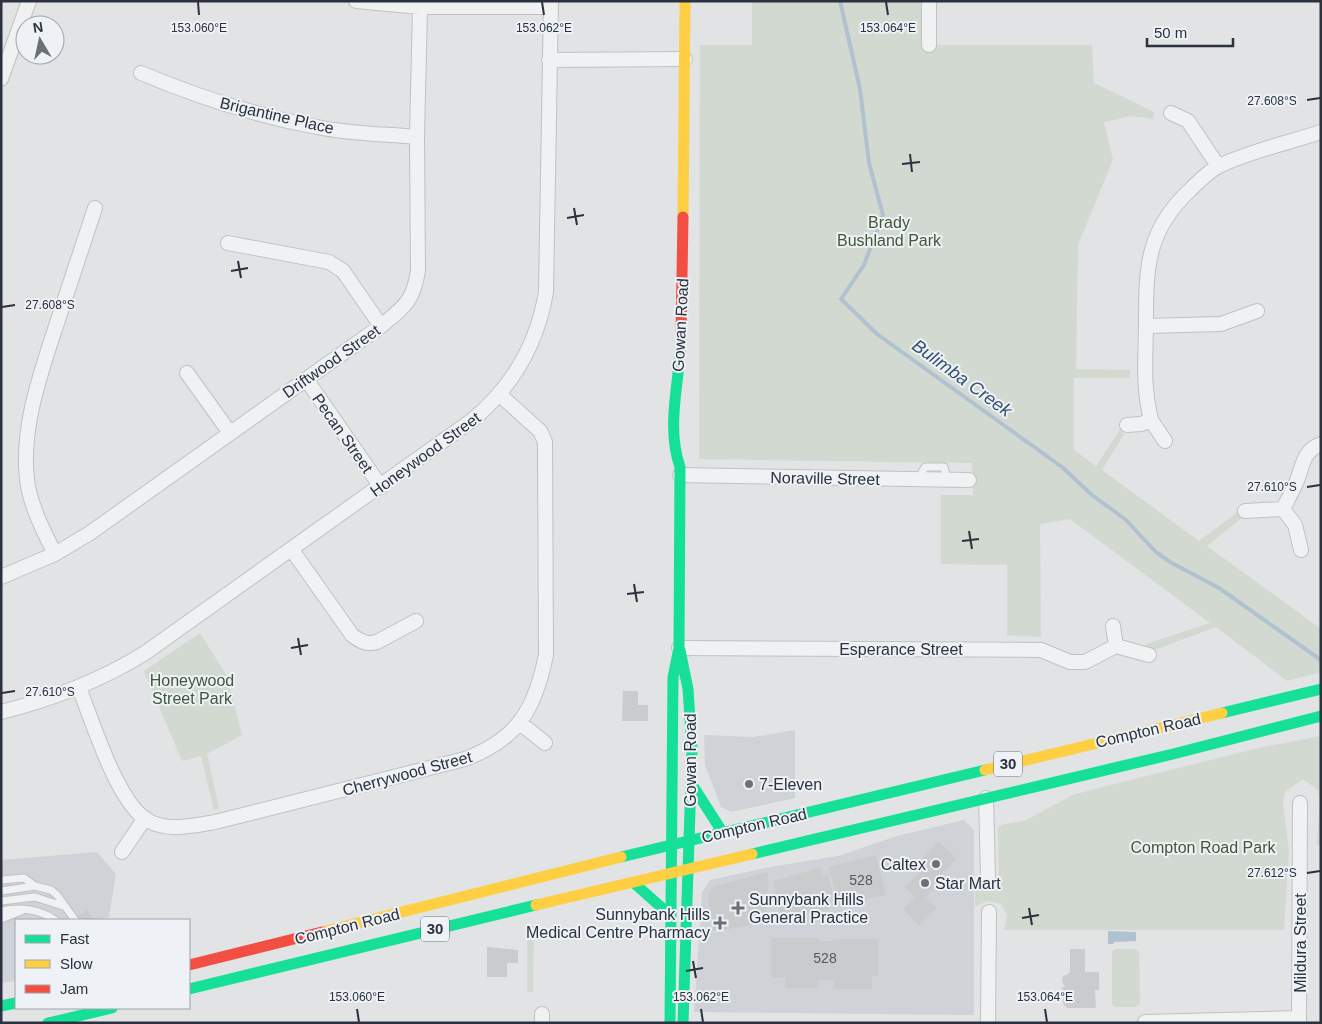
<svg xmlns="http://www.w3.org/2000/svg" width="1322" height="1024" viewBox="0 0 1322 1024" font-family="Helvetica,sans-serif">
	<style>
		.built { fill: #cfd3d8 }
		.green { fill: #d2d9d1 }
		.water { fill: #b0c1cf }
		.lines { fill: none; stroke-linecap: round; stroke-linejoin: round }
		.stream { stroke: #b0c1cf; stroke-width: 4 }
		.building { fill: #c9cbcd }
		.lane-casing { stroke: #bfc1c3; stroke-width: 9 }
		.street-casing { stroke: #bfc1c3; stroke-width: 16 }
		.lane { stroke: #f0f1f2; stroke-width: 7 }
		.street { stroke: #f0f1f2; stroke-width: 14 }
		.fast { stroke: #16e098; stroke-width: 11 }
		.slow { stroke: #ffcf43; stroke-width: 11 }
		.jam { stroke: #f24e42; stroke-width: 11 }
		.ticks { fill: none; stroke: #29323d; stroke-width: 2 }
		.poi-dot { fill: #697078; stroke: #eef1f5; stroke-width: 2 }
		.labels { text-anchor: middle; stroke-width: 4; stroke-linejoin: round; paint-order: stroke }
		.number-label { font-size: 14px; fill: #525962 }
		.shield { fill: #eef1f5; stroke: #646b74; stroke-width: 1 }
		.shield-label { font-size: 15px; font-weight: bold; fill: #29323d }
		.street-label { font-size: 16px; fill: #29323d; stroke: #eef1f5 }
		.park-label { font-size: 16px; fill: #3f5837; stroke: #eef1f5 }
		.poi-label { font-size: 16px; fill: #29323d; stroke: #eef1f5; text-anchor: start }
		.water-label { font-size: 18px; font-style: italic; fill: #35536e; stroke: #eef1f5 }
		.ticks-label { font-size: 12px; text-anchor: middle; fill: #29323d; stroke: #eef1f5; stroke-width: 4; stroke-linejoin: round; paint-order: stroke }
	</style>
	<rect width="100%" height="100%" fill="#e1e3e5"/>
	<path class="built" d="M795,730V798L731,812L721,807L705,765L704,735L754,737Z
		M964,820L974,830V1015L694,1012L702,892L710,880L770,867L838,856L897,836Z
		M97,852L116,874L109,917L100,920H16V981L1,983V860Z"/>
	<path class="green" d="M752,1H925L926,45H1092L1094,83L1154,112L1153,119L1131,116L1104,122L1113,160L1078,245L1076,369L1130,370V378H1074V450L1096,466L1120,430L1124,434L1102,470L1199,541L1239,511L1244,516L1207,546L1321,629V672L1287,681L1216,627L1149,652L1146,644L1210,623L1070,519L1040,524L1041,637L1007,635V565L941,564V495H973L972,463L699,459L700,45H752Z
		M200,633L227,676L242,735L207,754L219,808L214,810L201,756L182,761L144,671Z
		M1321,736V845H1317L1320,801L1318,790L1303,779L1285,792L1283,804L1289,850L1284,930H1004L1007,915L1001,904L987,901L975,907V881L999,879L998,827L1004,824L1024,821L1073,795L1102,787L1258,748Z
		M534,925L533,992H527V927Z
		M1115,949H1136L1139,952L1140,1004L1136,1007H1115L1112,1004V952Z"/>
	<path class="water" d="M1108,931L1136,932V941L1114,942L1113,944H1108Z"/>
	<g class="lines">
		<path class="stream" d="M840,1L860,89L869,163L883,215L864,265L841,299L877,334L1062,467L1092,495L1125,519L1156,552L1170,562L1219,588L1321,660"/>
	</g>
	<path class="building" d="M623,691H638V705H648V721H622Z
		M939,841L957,859L939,877L942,880L926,897L937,908L919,926L903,909L915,897L905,887L927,865L921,860Z
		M876,855L886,895L839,905L829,867Z
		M820,868L822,876L828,875L834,898L828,899L830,909L782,919L773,881Z
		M768,872L767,921L720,931L713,930L708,896L712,887Z
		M87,910L94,920H71Z
		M771,938H818V941H833V939H878V976H872V989H834V980H819V988H785V978H771Z
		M487,947L518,950V963H507V977H487Z
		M1070,949H1085V972H1099V990H1095L1096,1008H1067L1063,1004L1064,994L1062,987H1066L1063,984L1062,977L1070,973Z"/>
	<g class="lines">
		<g class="lane-casing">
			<path id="lane" d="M918,479L925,467H944L947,480
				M1,880L24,878L35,886L51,890L57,895L75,920
				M1,891L35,886
				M1,901L35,897L63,906
				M1,911C20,907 39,909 55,920
				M1,919L21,911"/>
		</g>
		<g class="street-casing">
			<path id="street" d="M356,1L420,7H551
				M929,45V1
				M549,60L685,59
				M141,73C198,97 257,116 317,127C350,134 384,134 417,137
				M1,79L29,1
				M1171,113L1188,121L1218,166
				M228,243L329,262L343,271L381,326
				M1146,326L1221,324L1257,311
				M187,373L230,433
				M306,379L381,487
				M1151,420C1142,383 1146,358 1146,321C1146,267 1147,230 1190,190C1199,181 1209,171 1219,166C1250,151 1288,143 1321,132
				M1127,425L1141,424L1151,420L1165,441
				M680,475L969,480
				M1283,509C1287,501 1292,492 1296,483C1303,467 1302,451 1321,444
				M1245,511L1283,509L1295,525L1301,550
				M292,550L352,635C360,641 366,645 377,642L416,621
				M55,554C45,534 34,513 29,491C17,435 42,369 59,317C71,280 83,244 95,208
				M1,577L55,554L90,533L381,326C404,307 413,302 418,271L417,137L420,7
				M1113,626L1116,646L1149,655
				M679,648L1041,650L1070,662H1085L1116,646
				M79,688C93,722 115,796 144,818C164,833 193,826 215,822L465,759C518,739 535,709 546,655L545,442L540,431L500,395
				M1,712C53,699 100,681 145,653L471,421C513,387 537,345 546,292L551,1
				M520,723L545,743
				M986,798L988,876
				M122,852L145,818
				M542,1014V1023
				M1145,1022L1299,1018
				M988,1023L989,912
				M1299,1023L1300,803"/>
		</g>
		<use href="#lane" class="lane"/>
		<use href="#street" class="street"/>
		<path class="fast" d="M680,650L688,689L692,749L683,1023
			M1222,713L1321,689
			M691,783L723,833
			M752,854L1173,754L1321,716
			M621,857L985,770
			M634,883L670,915
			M189,989L536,905
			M1,1006L16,1003
			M48,1023L112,1008
			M670,1023L673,677L679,648L680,467C665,424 681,378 681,334"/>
		<path class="slow" d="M683,217L685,1
			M985,770L1222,713
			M536,905L752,854
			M322,932L621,857"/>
		<path class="jam" d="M681,334L683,217
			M189,965L322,932"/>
	</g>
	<path class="ticks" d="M198,2L199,15M542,2L544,15M886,2L888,15M1307,100L1320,98M910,154L912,172M902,164L920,162M574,208L577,225M567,218L584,215M238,261L241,278M231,271L248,268M2,307L15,305M1307,487L1320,485M969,531L972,549M962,541L979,539M634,584L637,602M627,594L644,592M298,638L301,655M291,648L308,645M2,693L15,691M1307,873L1320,871M1029,908L1032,925M1022,918L1039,915M693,961L696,978M686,971L703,968M357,1009L359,1022M701,1009L703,1022M1045,1009L1047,1022"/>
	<g class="poi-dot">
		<circle cx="749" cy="784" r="5"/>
		<circle cx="936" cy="864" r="5"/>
		<circle cx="925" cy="883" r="5"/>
		<path d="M735.5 900.5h5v5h5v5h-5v5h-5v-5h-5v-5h5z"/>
		<path d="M717.5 915.5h5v5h5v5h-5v5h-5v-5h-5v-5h5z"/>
	</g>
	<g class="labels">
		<g class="number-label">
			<text x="861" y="885">528</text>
			<text x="825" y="963">528</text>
		</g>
		<g class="shield">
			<rect x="994" y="751.5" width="28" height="25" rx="4"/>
			<rect x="421" y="916.5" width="28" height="25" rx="4"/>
		</g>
		<g class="shield-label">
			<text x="1008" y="769">30</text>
			<text x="435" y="934">30</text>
		</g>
		<g class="street-label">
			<text transform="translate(277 115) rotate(13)" y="6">Brigantine Place</text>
			<text transform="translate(680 325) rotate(-87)" y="6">Gowan Road</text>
			<text transform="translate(331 361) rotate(-35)" y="6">Driftwood Street</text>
			<text transform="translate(343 433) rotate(55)" y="6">Pecan Street</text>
			<text transform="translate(425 454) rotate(-36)" y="6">Honeywood Street</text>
			<text transform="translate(825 478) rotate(1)" y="6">Noraville Street</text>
			<text x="901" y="655">Esperance Street</text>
			<text transform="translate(1148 730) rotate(-13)" y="6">Compton Road</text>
			<text transform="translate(690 760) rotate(-90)" y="6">Gowan Road</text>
			<text transform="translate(407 773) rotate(-15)" y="6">Cherrywood Street</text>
			<text transform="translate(754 825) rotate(-13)" y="6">Compton Road</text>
			<text transform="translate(347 926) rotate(-14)" y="6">Compton Road</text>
			<text transform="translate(1300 943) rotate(-90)" y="6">Mildura Street</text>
		</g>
		<g class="park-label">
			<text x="889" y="228">Brady<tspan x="889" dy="18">Bushland Park</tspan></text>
			<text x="192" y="686">Honeywood<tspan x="192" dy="18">Street Park</tspan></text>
			<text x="1203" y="853">Compton Road Park</text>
		</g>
		<g class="poi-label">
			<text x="759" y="790">7-Eleven</text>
			<text x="926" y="870" text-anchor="end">Caltex</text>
			<text x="935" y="889">Star Mart</text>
			<text x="749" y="905">Sunnybank Hills<tspan x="749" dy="18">General Practice</tspan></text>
			<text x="710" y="920" text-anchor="end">Sunnybank Hills<tspan x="710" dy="18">Medical Centre Pharmacy</tspan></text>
		</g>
		<g class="water-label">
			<text transform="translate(962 378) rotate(36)" y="6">Bulimba Creek</text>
		</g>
	</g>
	<g class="ticks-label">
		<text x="888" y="32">153.064°E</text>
		<text x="199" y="32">153.060°E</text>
		<text x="544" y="32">153.062°E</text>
		<text x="1272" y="105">27.608°S</text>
		<text x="50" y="309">27.608°S</text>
		<text x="1272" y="491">27.610°S</text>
		<text x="50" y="696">27.610°S</text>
		<text x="1272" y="877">27.612°S</text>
		<text x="357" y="1001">153.060°E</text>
		<text x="701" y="1001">153.062°E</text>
		<text x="1045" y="1001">153.064°E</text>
	</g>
	<rect width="1322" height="1024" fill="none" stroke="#29323d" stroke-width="5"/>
	<rect x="15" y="919" width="175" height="90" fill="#eef1f5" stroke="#9fa5ab"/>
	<rect x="25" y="935" width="25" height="8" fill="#16e098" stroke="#9fa5ab"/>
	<text x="60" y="944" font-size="15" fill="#29323d">Fast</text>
	<rect x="25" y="960" width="25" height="8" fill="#ffcf43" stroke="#9fa5ab"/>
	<text x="60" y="969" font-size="15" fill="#29323d">Slow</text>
	<rect x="25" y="985" width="25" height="8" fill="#f24e42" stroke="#9fa5ab"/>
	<text x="60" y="994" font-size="15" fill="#29323d">Jam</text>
	<g transform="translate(40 40) rotate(351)"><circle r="24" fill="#eef1f5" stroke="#9fa5ab"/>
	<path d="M0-4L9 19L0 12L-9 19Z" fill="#697078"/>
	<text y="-8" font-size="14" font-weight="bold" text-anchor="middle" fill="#29323d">N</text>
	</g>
	<path d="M1147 38v8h86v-8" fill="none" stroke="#29323d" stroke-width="2.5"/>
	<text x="1154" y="38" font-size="15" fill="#29323d" stroke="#eef1f5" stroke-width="4" paint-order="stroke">50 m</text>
</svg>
